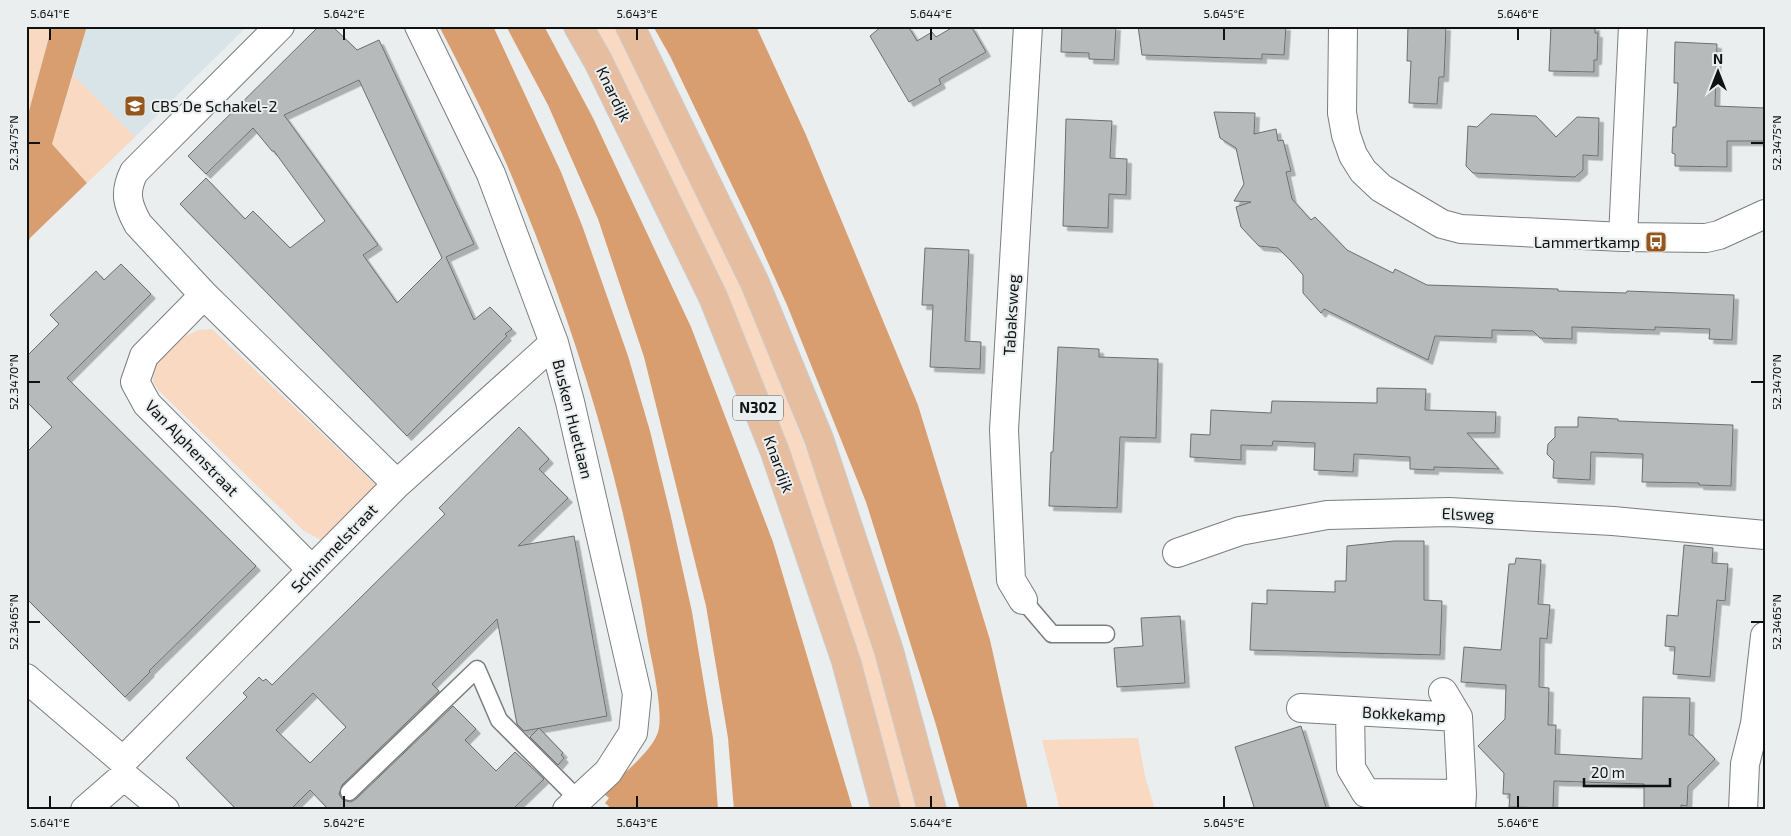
<svg xmlns="http://www.w3.org/2000/svg" width="1791" height="836" viewBox="0 0 1791 836" font-family="'Exo 2',sans-serif">
	<style>
		.built { fill: #d8e4e8 }
		.green { fill: #f9d9c1 }
		.forest { fill: #d99e70 }
		.building { fill: #b7babb; stroke: #6c6f70; fill-rule: evenodd; filter: url(#shadow) }
		.lines { fill: none; stroke-linecap: round; stroke-linejoin: round }
		.service-casing { stroke: #7b7e7f; stroke-width: 19 }
		.minor-casing { stroke: #7b7e7f; stroke-width: 30 }
		.primary-casing { stroke: #cacbcb; stroke-width: 30 }
		.service { stroke: #fff; stroke-width: 16 }
		.minor { stroke: #fff; stroke-width: 28 }
		.primary { stroke: #e6be9f; stroke-width: 28 }
		.ticks { fill: none; stroke: #101212; stroke-width: 2 }
		.labels { text-anchor: middle; stroke-width: 4; stroke-linejoin: round; paint-order: stroke }
		.shield { fill: #eaeeef; stroke: #515454; stroke-width: 1 }
		.shield-label { font-size: 15px; font-weight: bold; fill: #101212 }
		.street-label { font-size: 16px; fill: #101212; stroke: #eaeeef }
		.poi-label { font-size: 16px; fill: #101212; stroke: #eaeeef; text-anchor: start }
		.neatline { fill: none; stroke: #101212; stroke-width: 2 }
		.ticks-label { font-size: 12px; text-anchor: middle; fill: #101212 }
	</style>
	<defs>
		<filter id="shadow"><feDropShadow dx="4.5" dy="4.5" stdDeviation="0" flood-color="#0004"/></filter>
	</defs>
	<rect width="100%" height="100%" fill="#eaeeef"/>
	<path class="built" d="M87,26H247L135,137L73,75Z"/>
	<path class="green" d="M26,26H52L26,122Z
		M595,26H615L630,52L744,291L808,454L878,656L919,810H901L859,652L788,451L724,288L612,56Z
		M73,75L135,137L87,183L52,144Z
		M212,329L376,485L372,497L325,542L304,531L158,390L153,381L155,366L184,337L198,330Z
		M1138,738L1145,776L1155,810H1060L1042,740Z"/>
	<path class="forest" d="M52,26H87L52,144L87,183L30,238L26,251V122Z
		M439,26H493L561,172L583,228L628,356L650,431L671,517L692,612L713,738L718,810H646L645,808L613,810L605,803L609,798L603,793C619,777 651,753 658,732C664,714 652,662 648,641C622,477 572,317 507,165C486,117 463,72 439,26Z
		M506,26H544L593,118L691,327L773,542L853,810H734L728,738L706,606L644,357L598,219L548,105Z
		M653,26H756L806,135L918,405L990,640L1028,810H960L936,725L866,502L787,305L753,229L670,56Z"/>
	<path class="building" d="M319,26H332L357,50L379,40L474,244L446,257L474,320L490,307L512,329L505,334L507,336L407,436L180,204L206,178L245,219L253,211L290,248L325,221L274,151H272L253,128L206,174L188,156ZM359,80L442,258L397,303L363,255L378,245L284,115Z
		M882,26H908L917,41L932,32L936,37L955,26H971L986,52L939,79L941,84L909,102L870,36Z
		M1062,26H1116L1114,60L1089,59V53L1061,52Z
		M1138,26H1286L1284,55L1262,54V59L1142,55Z
		M1408,26H1446L1444,77H1439L1437,104L1409,103L1411,61H1407Z
		M1551,26H1595V33H1598L1597,60H1594V72L1549,71Z
		M1675,42L1717,44L1715,106L1765,108V141H1727V167L1675,166V154L1672,153L1673,127H1676L1678,83H1674Z
		M1214,112L1255,113L1254,134L1276,129L1278,141L1283,140L1291,171L1286,172L1292,199L1311,220L1315,217L1347,250L1393,273L1395,269L1427,285L1558,289V291L1626,293L1627,291L1734,295L1732,340L1709,339L1710,329L1655,327V330L1572,327V339L1540,338L1533,331L1492,330V338L1435,336L1428,360L1324,309L1321,313L1303,293V275L1291,261L1278,248L1259,246L1241,227L1236,207L1251,202L1234,201L1244,184L1236,148L1220,138Z
		M1491,114L1536,116L1556,137L1577,117L1599,118L1598,156L1583,155V170L1575,177L1473,173L1466,166L1468,126L1477,127Z
		M1066,119L1112,121L1110,158L1127,159L1126,195L1109,194L1108,228L1063,226Z
		M925,248L969,250L965,341L981,342L980,369L930,367L933,305H922Z
		M121,264L151,294L67,378L256,566L149,671L150,672L125,697L26,598V453L52,427L26,401V357L59,324L50,315L96,271L104,280Z
		M1058,347L1099,349V357L1158,359L1156,438L1120,437L1117,508L1049,506L1051,452H1053Z
		M1377,388L1426,389L1425,410L1496,412L1495,433H1467L1499,469L1434,467V470L1410,469V457L1354,454L1353,472L1314,470L1315,443L1273,441L1272,446L1241,445V460L1190,457L1191,434L1210,435L1211,410L1271,413L1272,401L1377,403Z
		M1578,417L1618,419V421L1733,425L1731,486L1699,485V483L1642,482L1643,454L1591,452L1590,480L1553,478L1554,461L1547,454L1548,444L1555,437V427H1578Z
		M519,427L549,459L539,469L568,498L518,546L574,536L607,716L524,731L517,724L497,619L432,684L439,691L342,785L339,794L342,799L346,801L351,802L356,799L453,706L476,729L465,740L496,771L515,752L544,779L512,810H329L310,790L290,810H237L186,758L247,697L243,693L259,677L263,681L266,679L272,685L445,514L439,508ZM313,693L346,727L310,763L276,730Z
		M1394,541H1424V600L1442,601L1440,655L1250,650L1252,603L1267,604V590L1335,592V581H1346L1347,546Z
		M1684,545L1713,548L1712,563L1728,564L1725,601L1717,600L1710,677L1673,674L1675,647L1665,646L1667,615L1678,616Z
		M1516,558L1541,560L1538,604L1550,605L1547,639L1540,638L1539,687L1549,688L1548,725H1556L1555,754L1642,759L1643,697L1690,698L1689,735H1692L1715,759L1688,786L1687,806L1681,805V810H1644V784L1554,781L1553,808L1509,807L1510,794H1503L1504,773L1478,746L1505,719L1506,685L1461,682L1464,647L1501,650L1509,564H1515Z
		M1180,616L1185,683L1117,687L1114,648L1143,646L1141,618Z
		M1301,726L1327,810H1255L1235,747Z
		M539,728L563,753L561,755L564,758L558,765L530,737Z"/>
	<g class="lines">
		<g class="service-casing">
			<path id="service" d="M1023,600L1052,634H1106
				M349,792L477,669L499,720L578,799"/>
		</g>
		<g class="minor-casing">
			<path id="minor" d="M280,26L134,172C124,192 127,204 138,224L204,295L397,484
				M419,26L491,174L554,343L570,402L637,694L633,733L608,772L567,810
				M1343,26L1342,113L1346,135L1353,155L1363,171L1381,188L1442,224L1461,229L1623,237L1706,238L1719,235L1765,214
				M1623,237L1633,26
				M204,295L144,356L135,382L147,404L312,570
				M1177,553L1240,531L1327,515L1449,512L1613,521L1765,535
				M1023,600L1011,580L1004,430L1028,26
				M26,678L123,761
				M1443,692L1458,717L1462,794L1461,810
				M1301,708L1458,717
				M1350,712L1351,768L1366,793L1462,794
				M123,761L397,484L554,343
				M124,776L165,810
				M85,810L124,776
				M1743,810L1745,764L1755,724L1765,636"/>
		</g>
		<g class="primary-casing">
			<path id="primary" d="M578,26L598,61L713,297L775,452L846,661L886,810
				M630,26L755,283L819,439L889,651L932,810"/>
		</g>
		<use href="#service" class="service"/>
		<use href="#minor" class="minor"/>
		<use href="#primary" class="primary"/>
	</g>
	<path class="ticks" d="M50,28V40M344,28V40M637,28V40M931,28V40M1224,28V40M1518,28V40M28,143H40M1751,143H1764M28,382H40M1751,382H1764M28,622H40M1751,622H1764M50,796V808M344,796V808M637,796V808M931,796V808M1224,796V808M1518,796V808"/>
	<defs>
		<g id="school-square" transform="scale(1.125)"><rect x="-9" y="-9" width="18" height="18" rx="4" fill="#95561d" stroke="#eaeeef"/><path d="M0-5L7-2L0 1L-7-2ZM-4 1L0 2.5L4 1V4Q0 6-4 4Z" fill="#fff"/></g>
		<g id="bus-square" transform="scale(1.125)"><rect x="-9" y="-9" width="18" height="18" rx="4" fill="#95561d" stroke="#eaeeef"/><path d="M-5-6H5V4H4V6H2V4H-2V6H-4V4H-5ZM-3.5-4V0h7V-4ZM-3.5 1.2v1.5H-2V1.2ZM2 1.2v1.5H3.5V1.2Z" fill="#fff"/></g>
	</defs>
	<g fill-rule="evenodd">
		<use href="#school-square" x="135" y="106"/>
		<use href="#bus-square" x="1656" y="242"/>
	</g>
	<g class="labels">
		<rect class="shield" x="733" y="395.5" width="50" height="25" rx="4"/>
		<g class="shield-label">
			<text x="758" y="413">N302</text>
		</g>
		<g class="street-label">
			<text transform="translate(614 94) rotate(64)" y="6">Knardijk</text>
			<text transform="translate(1011 315) rotate(-87)" y="6">Tabaksweg</text>
			<text transform="translate(573 419) rotate(76)" y="6">Busken Huetlaan</text>
			<text transform="translate(192 448) rotate(46)" y="6">Van Alphenstraat</text>
			<text transform="translate(779 464) rotate(70)" y="6">Knardijk</text>
			<text transform="translate(1468 514) rotate(2)" y="6">Elsweg</text>
			<text transform="translate(334 548) rotate(-46)" y="6">Schimmelstraat</text>
			<text transform="translate(1404 714) rotate(3)" y="6">Bokkekamp</text>
		</g>
		<g class="poi-label">
			<text x="151" y="112">CBS De Schakel-2</text>
			<text x="1640" y="248" text-anchor="end">Lammertkamp</text>
		</g>
	</g>
	<rect width="1791" height="836" fill="none" stroke="#eaeeef" stroke-width="55"/>
	<g transform="translate(1718 72)" stroke="#eaeeef" stroke-width="4" paint-order="stroke">
	<path d="M0-4L9 19L0 12L-9 19Z" fill="#101212"/>
	<text y="-8" font-size="14" font-weight="bold" text-anchor="middle" fill="#101212">N</text>
	</g>
	<path d="M1584 778v8h86v-8" fill="none" stroke="#101212" stroke-width="2.5"/>
	<text x="1591" y="778" font-size="15" fill="#101212" stroke="#eaeeef" stroke-width="4" paint-order="stroke">20 m</text>
	<rect x="28" y="28" width="1736" height="780" class="neatline"/>
	<g class="ticks-label">
		<text x="50" y="18">5.641°E</text>
		<text x="344" y="18">5.642°E</text>
		<text x="637" y="18">5.643°E</text>
		<text x="931" y="18">5.644°E</text>
		<text x="1224" y="18">5.645°E</text>
		<text x="1518" y="18">5.646°E</text>
		<text transform="translate(14 143) rotate(-90)" y="4">52.3475°N</text>
		<text transform="translate(1777 143) rotate(-90)" y="4">52.3475°N</text>
		<text transform="translate(14 382) rotate(-90)" y="4">52.3470°N</text>
		<text transform="translate(1777 382) rotate(-90)" y="4">52.3470°N</text>
		<text transform="translate(14 622) rotate(-90)" y="4">52.3465°N</text>
		<text transform="translate(1777 622) rotate(-90)" y="4">52.3465°N</text>
		<text x="50" y="827">5.641°E</text>
		<text x="344" y="827">5.642°E</text>
		<text x="637" y="827">5.643°E</text>
		<text x="931" y="827">5.644°E</text>
		<text x="1224" y="827">5.645°E</text>
		<text x="1518" y="827">5.646°E</text>
	</g>
</svg>
